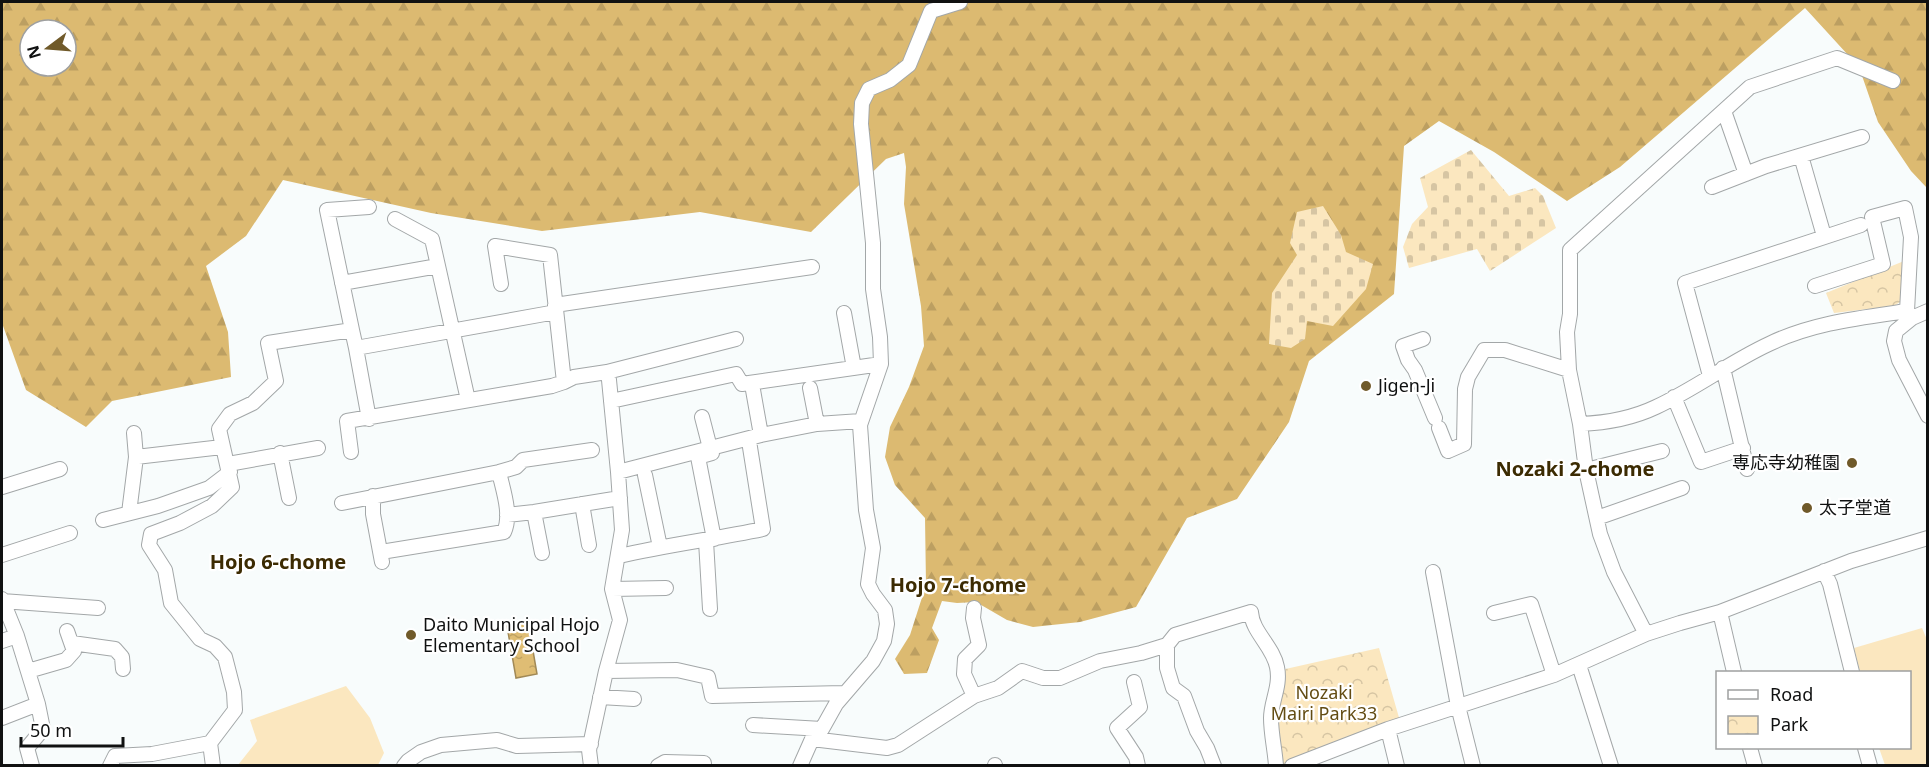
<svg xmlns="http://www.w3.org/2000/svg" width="1929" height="767" viewBox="0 0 1929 767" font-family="'Noto Sans','Noto Sans JP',sans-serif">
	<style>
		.forest { fill: url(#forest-firs); fill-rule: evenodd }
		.cemetery { fill: url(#cemetery-stones) }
		.park { fill: url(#park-crowns) }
		.pitch { fill: #fbe7bf }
		.water { fill: url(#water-ripples); stroke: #a18956; stroke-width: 1.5 }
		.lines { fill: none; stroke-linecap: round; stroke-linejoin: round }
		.street-casing { stroke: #a3a7a8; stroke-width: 16 }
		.street { stroke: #fff; stroke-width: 14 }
		.poi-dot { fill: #705a2a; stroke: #fff; stroke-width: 2 }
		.labels { text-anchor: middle; stroke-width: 4.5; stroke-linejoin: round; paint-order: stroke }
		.poi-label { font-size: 18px; fill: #101111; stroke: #fff; text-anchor: start }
		.park-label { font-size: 18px; fill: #634c13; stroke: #fff }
		.neighbourhood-label { font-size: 20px; font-weight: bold; fill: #3c2b02; stroke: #fff }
	</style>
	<defs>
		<pattern id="forest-firs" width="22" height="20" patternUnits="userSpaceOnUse" patternTransform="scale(1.5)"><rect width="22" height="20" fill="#dcba71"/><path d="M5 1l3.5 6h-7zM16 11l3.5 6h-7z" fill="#bc9f61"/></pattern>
		<pattern id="cemetery-stones" width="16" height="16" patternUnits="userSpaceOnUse" patternTransform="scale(1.5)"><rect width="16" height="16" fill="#fbe7bf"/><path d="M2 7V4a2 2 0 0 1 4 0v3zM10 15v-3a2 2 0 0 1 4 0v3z" fill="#d6c5a3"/></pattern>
		<pattern id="park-crowns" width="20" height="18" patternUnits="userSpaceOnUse" patternTransform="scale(1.5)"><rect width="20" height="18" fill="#fbe7bf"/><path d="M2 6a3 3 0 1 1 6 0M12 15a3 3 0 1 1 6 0" fill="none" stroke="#d6c5a3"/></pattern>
		<pattern id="water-ripples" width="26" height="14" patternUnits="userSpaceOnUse" patternTransform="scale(1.5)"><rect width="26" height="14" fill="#dfbd74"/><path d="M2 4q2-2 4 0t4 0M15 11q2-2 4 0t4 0" fill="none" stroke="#bea163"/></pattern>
	</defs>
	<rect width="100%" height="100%" fill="#f8fcfc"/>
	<path class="forest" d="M2,2H1927V188L1911,171L1878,122L1859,67L1805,8L1620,167L1567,201L1494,152L1439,121L1404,146L1394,294L1309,361L1289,422L1237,499L1187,518L1136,607L1080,622L1033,627L1007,620L976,602L957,603L942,601L932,628L939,640L927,673L904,674L895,659L910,635L926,585L925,518L895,485L885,457L890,427L909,387L924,346L921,306L904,204L906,167L904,153L886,159L811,232L700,212L542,231L431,213L283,180L246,236L206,266L228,332L231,377L112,401L86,427L26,390L2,323ZM30,30H66V66H30Z"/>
	<path class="cemetery" d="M1471,150L1509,196L1535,188L1543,196L1556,228L1490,271L1477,249L1409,268L1403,247L1412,224L1428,207L1420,178Z
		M1323,206L1341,235L1346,252L1373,264L1366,289L1333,326L1307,321L1305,339L1291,348L1269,344L1272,293L1297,255L1290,243L1297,212Z"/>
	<path class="park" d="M1904,261L1903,300L1894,306L1834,313L1826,293Z
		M1379,648L1400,721L1283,765L1274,716L1281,670Z"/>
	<path class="pitch" d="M1922,628L1928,642L1927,765H1885L1879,748H1910V672H1860L1854,648Z
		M346,686L370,718L384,753L378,765H238L257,741L250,720Z"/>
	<path class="water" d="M528,622L537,674L516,678L507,626Z"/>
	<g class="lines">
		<g class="street-casing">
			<path id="street" d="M1724,111L1746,174
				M1801,156L1824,236
				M1712,187L1766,166L1862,137
				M395,219L432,239L468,400
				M342,283L438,266
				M501,284L495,246L550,255L564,382L574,377L607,372L609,380L618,472L622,530L612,589L620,620L606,671L589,750L591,766
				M1815,286L1883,264L1872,217L1905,208L1911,237L1907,311
				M555,305L812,267
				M1928,311L1912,318L1896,331L1894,341L1899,360L1928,416
				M844,313L854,368
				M352,330L327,210L369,207
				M1423,339L1403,346L1408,360L1415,370L1435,418
				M356,348L369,419
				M1723,368L1747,469
				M607,372L736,339
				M1710,376L1685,283L1861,225
				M810,388L817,424
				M753,390L761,435
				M1674,397L1701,462L1743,448
				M611,401L736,374L742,384L881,364
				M702,417L710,448
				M1580,424C1605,423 1633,418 1656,407C1695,389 1730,362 1769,344C1812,323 1859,318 1907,311L1912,318
				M1439,428L1448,451L1464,444L1465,389L1468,377L1484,350H1505L1569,370
				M351,452L347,421L552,386L564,382
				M280,453L289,498
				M712,453L698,457L714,539
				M136,457L222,447
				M228,464L318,448
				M1586,470L1662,451
				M618,472L761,435L817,424L861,421
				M645,475L660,547
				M2,487L60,469
				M373,496V514L382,562
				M342,503L499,472L516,467L523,460L592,450
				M582,504L589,545
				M534,512L542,553
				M129,513L136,457L134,433
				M507,515L534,512L620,498
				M1597,518L1682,488
				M103,520L158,506L209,488L230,472
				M706,541L710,609
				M381,552L504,532C512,515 503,490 499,472
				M2,555L70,533
				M619,556C666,545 715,539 763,529L749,441
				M1824,571L1830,584L1852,672
				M1433,572L1458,706L1473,766
				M612,589L666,588
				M2,599L17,636L38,704L2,718
				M2,601L98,608
				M974,608L973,618L979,645L965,659L964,674L974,696
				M1720,612L1734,672
				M1494,613L1531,604L1554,675
				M1646,634L1614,572L1600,534L1586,470L1580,424L1569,370L1567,332L1570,314V250L1750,87L1837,58L1893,81
				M2,641L17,636
				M72,643L115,649L122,657L123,669
				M1167,645V668L1173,688L1184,696L1197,731L1207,748L1214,766
				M1579,665L1611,766
				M28,671L66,660L74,651L67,631
				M606,671L677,670L708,677L712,696L844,693
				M1134,682L1140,707L1117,728L1136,757L1138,766
				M600,697L634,699
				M753,725L822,729
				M1388,729L1397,766
				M812,739L887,748L898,745L974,696L998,688L1022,671L1043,678H1060L1100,661L1141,653L1167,645L1175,635L1251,612C1252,632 1273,646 1277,667C1281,686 1271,701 1271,718C1271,734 1275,750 1276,766
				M1750,748L1755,766
				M1865,748L1870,766
				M995,765V766
				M32,766L27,748L43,729L38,704
				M110,766L115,756L152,754L210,743
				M213,766L210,743L235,710L234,692L225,657L215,646L200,639L171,603L165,570L149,545L151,534L180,523L212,506L232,487L219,429L230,414L253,403L276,381L268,343L352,330L356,348L556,312
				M404,766L408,761L421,752L441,745L497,740L517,746L591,744
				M658,766L665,762L704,763
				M800,766L812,739L822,729L836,704L873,661L884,641L887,624L885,610L873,594L868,584L873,548L866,510L860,425L881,364L880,337L873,289V243L861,124L862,103L869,89L890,80L909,65L931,11L960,2
				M1292,766L1388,729L1554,675L1646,634L1680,623L1720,612L1851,561L1928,538"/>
		</g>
		<use href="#street" class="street"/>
	</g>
	<g class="poi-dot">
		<circle cx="1366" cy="386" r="6"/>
		<circle cx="1852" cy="463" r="6"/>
		<circle cx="1807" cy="508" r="6"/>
		<circle cx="411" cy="635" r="6"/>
	</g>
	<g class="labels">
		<g class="poi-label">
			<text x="1378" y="392">Jigen-Ji</text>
			<text x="1840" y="469" text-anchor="end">専応寺幼稚園</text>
			<text x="1819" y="514">太子堂道</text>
			<text x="423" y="631">Daito Municipal Hojo<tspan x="423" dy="21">Elementary School</tspan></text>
		</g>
		<g class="park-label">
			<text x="1324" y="699">Nozaki<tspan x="1324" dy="21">Mairi Park33</tspan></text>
		</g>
		<g class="neighbourhood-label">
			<text x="1575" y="476">Nozaki 2-chome</text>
			<text x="278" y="569">Hojo 6-chome</text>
			<text x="958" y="592">Hojo 7-chome</text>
		</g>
	</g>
	<rect width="1929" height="767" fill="none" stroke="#101111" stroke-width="6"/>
	<rect x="1716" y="671" width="195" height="78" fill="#ffffff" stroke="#9fa0a0" stroke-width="1.5"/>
	<rect x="1728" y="690" width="30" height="9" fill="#ffffff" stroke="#9fa0a0" stroke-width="1.5"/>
	<text x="1770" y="701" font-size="18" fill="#101111">Road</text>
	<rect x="1728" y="716" width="30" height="18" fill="url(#park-crowns)" stroke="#9fa0a0" stroke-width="1.5"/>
	<text x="1770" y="731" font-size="18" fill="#101111">Park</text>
	<g transform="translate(48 48) rotate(254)"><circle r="28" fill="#ffffff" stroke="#9fa0a0" stroke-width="1.5"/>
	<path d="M0-4.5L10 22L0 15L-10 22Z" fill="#705a2a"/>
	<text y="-9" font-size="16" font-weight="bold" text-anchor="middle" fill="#101111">N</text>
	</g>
	<path d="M21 737v9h102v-9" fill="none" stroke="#101111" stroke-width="3"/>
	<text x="30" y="737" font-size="18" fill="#101111" stroke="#ffffff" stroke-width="4.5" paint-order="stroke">50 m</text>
</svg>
